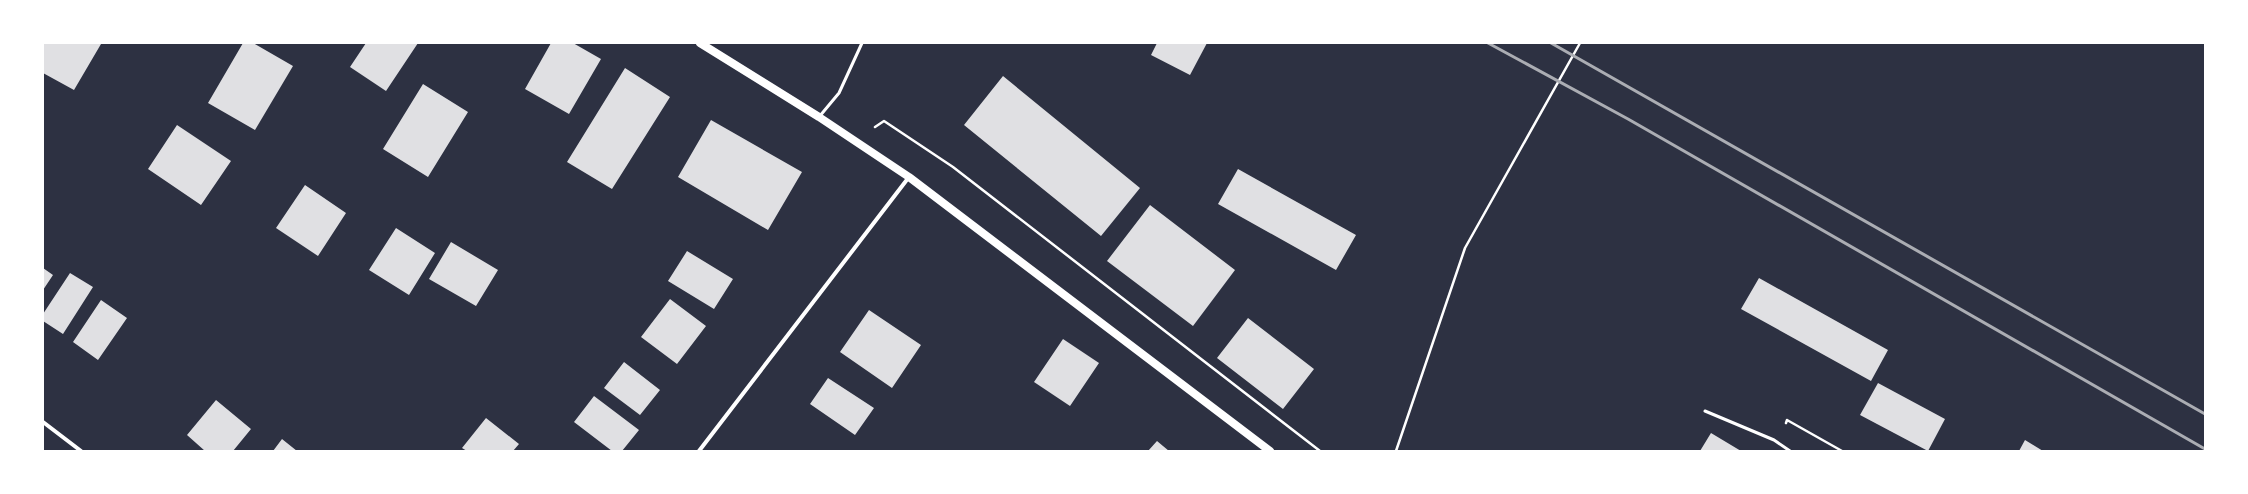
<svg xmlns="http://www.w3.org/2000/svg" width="2248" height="494" viewBox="0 0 2248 494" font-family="Overpass,sans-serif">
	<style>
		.building { fill: #e0e0e3 }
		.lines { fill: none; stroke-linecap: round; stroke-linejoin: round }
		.path { stroke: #fff; stroke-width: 2.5 }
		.service { stroke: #fff; stroke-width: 3 }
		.minor { stroke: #fff; stroke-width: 4 }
		.secondary { stroke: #fff; stroke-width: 8 }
		.rail { stroke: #abadb3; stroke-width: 3 }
	</style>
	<rect width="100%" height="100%" fill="#2d3142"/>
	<path class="building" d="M43,43H98L101,44L74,90L43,73Z
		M243,43H253L293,66L255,130L208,103Z
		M366,43H418L386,91L350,67Z
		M551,43H573L601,59L569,114L525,89Z
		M1157,43H1207L1190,75L1151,55Z
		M625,68L670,97L612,189L567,162Z
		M1003,76L1140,188L1101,236L964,125Z
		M423,84L468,112L428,177L383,149Z
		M711,120L802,172L768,230L678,177Z
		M177,125L231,161L201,205L148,169Z
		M1238,169L1356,235L1336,270L1218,204Z
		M305,185L346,213L318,256L276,228Z
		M1150,205L1235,270L1193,326L1107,261Z
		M396,228L435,253L409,295L369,270Z
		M451,242L498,270L476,306L429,279Z
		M687,251L733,279L714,309L668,281Z
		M43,268L53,275L43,290Z
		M70,273L93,287L63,334L43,321V314Z
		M1759,278L1888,350L1871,381L1741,309Z
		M670,299L706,326L677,364L641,337Z
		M101,300L127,318L98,360L73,342Z
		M869,310L921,345L892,388L840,352Z
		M1248,318L1314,369L1283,409L1217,358Z
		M1063,339L1099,363L1070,406L1034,382Z
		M624,362L660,390L640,415L604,388Z
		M828,378L874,408L855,435L810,404Z
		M1878,383L1945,419L1928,451L1860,415Z
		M594,396L639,430L622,451H612L574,422Z
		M216,400L251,429L233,451H205L187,435Z
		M486,418L519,444L513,451H467L462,448Z
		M1711,433L1741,451H1700Z
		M282,439L297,451H273Z
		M2025,440L2043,451H2019Z
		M1157,441L1169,451H1148Z"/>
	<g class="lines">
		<path class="path" d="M875,127L884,121L953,167L1320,451
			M1786,423L1787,420L1842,451
			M1396,451L1465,248L1580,43"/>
		<path class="service" d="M819,117L839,93L862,43
			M1705,411L1774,440L1790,451"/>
		<path class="minor" d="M43,422L81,451
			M699,451L909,177"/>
		<path class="secondary" d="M700,43L819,117L909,177L1270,451"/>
		<path class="rail" d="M1488,43L1628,119L2205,449
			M1551,43L2205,414"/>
	</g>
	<rect width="2248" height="494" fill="none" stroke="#ffffff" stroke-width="88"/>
</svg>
